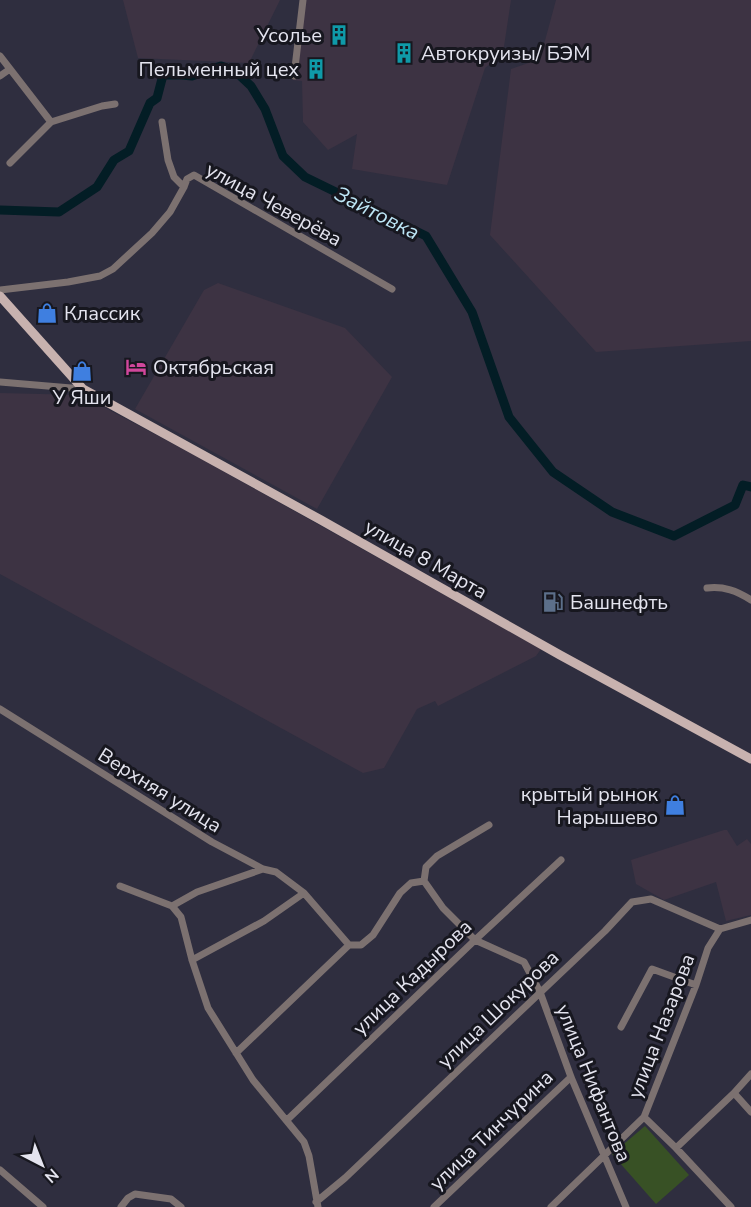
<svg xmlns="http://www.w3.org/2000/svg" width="751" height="1207" viewBox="0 0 751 1207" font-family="'Nunito Sans',sans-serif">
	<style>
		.industrial { fill: #3d3343 }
		.green { fill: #385125 }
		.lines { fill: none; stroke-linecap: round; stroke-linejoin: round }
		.river { stroke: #031d25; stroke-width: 9 }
		.minor { stroke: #7c7170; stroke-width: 7 }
		.major { stroke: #c8b2af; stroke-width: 9 }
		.labels { text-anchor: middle; stroke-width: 6; stroke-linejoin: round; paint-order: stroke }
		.poi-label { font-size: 20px; fill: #e4e4ef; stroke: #17171f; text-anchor: start }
		.street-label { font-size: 20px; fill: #e4e4ef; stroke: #17171f }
		.water-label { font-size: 21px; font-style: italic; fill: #bde6f6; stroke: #17171f }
	</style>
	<rect width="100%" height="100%" fill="#2f2e3f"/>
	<path class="industrial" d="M123,0H280L249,63L138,58Z
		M306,0H511L503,53L485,68L447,185L352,169L357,134L328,150L303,122L302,81L293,80Z
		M556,0H751V341L596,352L490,235L511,69L540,59Z
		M218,283L345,328L392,377L317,509L135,409L204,290Z
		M0,393L81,395L194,455L541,649L536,656L438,706L435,701L417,709L384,768L363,773L0,574Z
		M724,830H727L737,846L747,839L751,844V915L726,921L716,882L664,900L636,884L631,860Z"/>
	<path class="green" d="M645,1126L689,1175L656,1204L612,1154Z"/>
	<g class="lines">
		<path class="river" d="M0,210L59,212L97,187L114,160L129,151L150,103L157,98L163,75H182L192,76L221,66L235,71L251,86L265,109L283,156L305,177L426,236L472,312L509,417L553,472L612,512L674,536L735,505L743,485L751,487"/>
		<path class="minor" d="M0,56L51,122L10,163
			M0,76L10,69
			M294,76L303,0
			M51,122L102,106L115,104
			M162,122L168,160L174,177L184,187
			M0,290L68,282L100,276L113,269L152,233L170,212L184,187L187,179L194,175L392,289
			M0,382L83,389
			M707,588C724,586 737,591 751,600
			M0,709L212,842L263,869L276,872L304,893L349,945
			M424,881L443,908L475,940L524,962L540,992L571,1077L626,1207
			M120,886L172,906L181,917L192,960L208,1008L253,1080L304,1142L309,1156L318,1207
			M172,906L197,892L263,869
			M192,960L264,921L304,893
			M621,1027L652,969L696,985
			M236,1053L349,945H361L373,935L400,893L411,883L424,881L426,867L437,856L489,825
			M734,1093L751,1074
			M287,1120L475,940L561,860
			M676,1148L734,1093L751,1112
			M0,1170L43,1207
			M316,1202L345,1178L605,931L632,902L651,899L720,929
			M121,1207L128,1198L135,1194L171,1199L181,1207
			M434,1207L571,1077
			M551,1207L644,1117
			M731,1207L676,1148L644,1117L696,985L708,948L720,929L751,920"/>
		<path class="major" d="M0,296L83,389L321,520L560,655L751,759"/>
	</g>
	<defs>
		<g id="building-bare" transform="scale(1.62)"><path d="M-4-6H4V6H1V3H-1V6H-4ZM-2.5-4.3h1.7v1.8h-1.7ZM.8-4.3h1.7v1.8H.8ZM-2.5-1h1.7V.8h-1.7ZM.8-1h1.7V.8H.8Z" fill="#0f9aa8" stroke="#17171f" stroke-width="2.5" paint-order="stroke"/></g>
		<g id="shop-bare" transform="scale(1.62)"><path d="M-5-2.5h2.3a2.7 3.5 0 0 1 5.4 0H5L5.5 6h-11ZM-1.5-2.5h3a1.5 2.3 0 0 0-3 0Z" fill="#3f7fe0" stroke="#17171f" stroke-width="2.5" paint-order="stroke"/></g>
		<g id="hotel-bare" transform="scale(1.62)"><path d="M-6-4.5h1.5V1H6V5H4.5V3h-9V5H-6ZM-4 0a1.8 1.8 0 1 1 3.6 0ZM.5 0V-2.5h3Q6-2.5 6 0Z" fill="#d1479c" stroke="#17171f" stroke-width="2.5" paint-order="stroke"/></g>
		<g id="fuel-bare" transform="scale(1.62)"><path d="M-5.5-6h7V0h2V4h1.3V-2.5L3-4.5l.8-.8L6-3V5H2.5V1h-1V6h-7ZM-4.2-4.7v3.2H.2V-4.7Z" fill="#5c6f8a" stroke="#17171f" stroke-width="2.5" paint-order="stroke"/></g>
	</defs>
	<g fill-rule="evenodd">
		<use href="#building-bare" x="339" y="35"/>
		<use href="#building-bare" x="404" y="53"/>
		<use href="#building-bare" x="316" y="69"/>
		<use href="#shop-bare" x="47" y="313"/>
		<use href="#hotel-bare" x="136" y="367"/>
		<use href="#shop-bare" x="82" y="371"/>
		<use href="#fuel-bare" x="553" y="602"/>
		<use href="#shop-bare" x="675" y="805"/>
	</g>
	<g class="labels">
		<g class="poi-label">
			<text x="322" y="42" text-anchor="end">Усолье</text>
			<text x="421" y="60">Автокруизы/ БЭМ</text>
			<text x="299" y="76" text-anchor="end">Пельменный цех</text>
			<text x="64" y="320">Классик</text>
			<text x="153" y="374">Октябрьская</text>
			<text x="82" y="404" text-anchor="middle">У Яши</text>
			<text x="570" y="609">Башнефть</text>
			<text x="658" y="801" text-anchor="end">крытый рынок<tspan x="658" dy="23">Нарышево</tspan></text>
		</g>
		<g class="street-label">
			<text transform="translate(274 204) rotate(29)" y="7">улица Чеверёва</text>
			<text transform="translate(426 559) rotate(30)" y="7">улица 8 Марта</text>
			<text transform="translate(160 790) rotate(32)" y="7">Верхняя улица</text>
			<text transform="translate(412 977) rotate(-44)" y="7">улица Кадырова</text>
			<text transform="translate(498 1009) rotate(-44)" y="7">улица Шокурова</text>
			<text transform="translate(661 1026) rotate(-69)" y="7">улица Назарова</text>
			<text transform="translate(594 1083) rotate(68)" y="7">улица Нифантова</text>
			<text transform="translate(491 1130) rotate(-44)" y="7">улица Тинчурина</text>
		</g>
		<g class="water-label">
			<text transform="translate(377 213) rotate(27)" y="7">Зайтовка</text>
		</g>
	</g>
	<g transform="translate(42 1165) rotate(138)" stroke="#17171f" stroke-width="4.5" paint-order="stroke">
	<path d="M0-4.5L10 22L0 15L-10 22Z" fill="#e4e4ef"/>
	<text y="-9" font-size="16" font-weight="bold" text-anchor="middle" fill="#e4e4ef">N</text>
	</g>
</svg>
